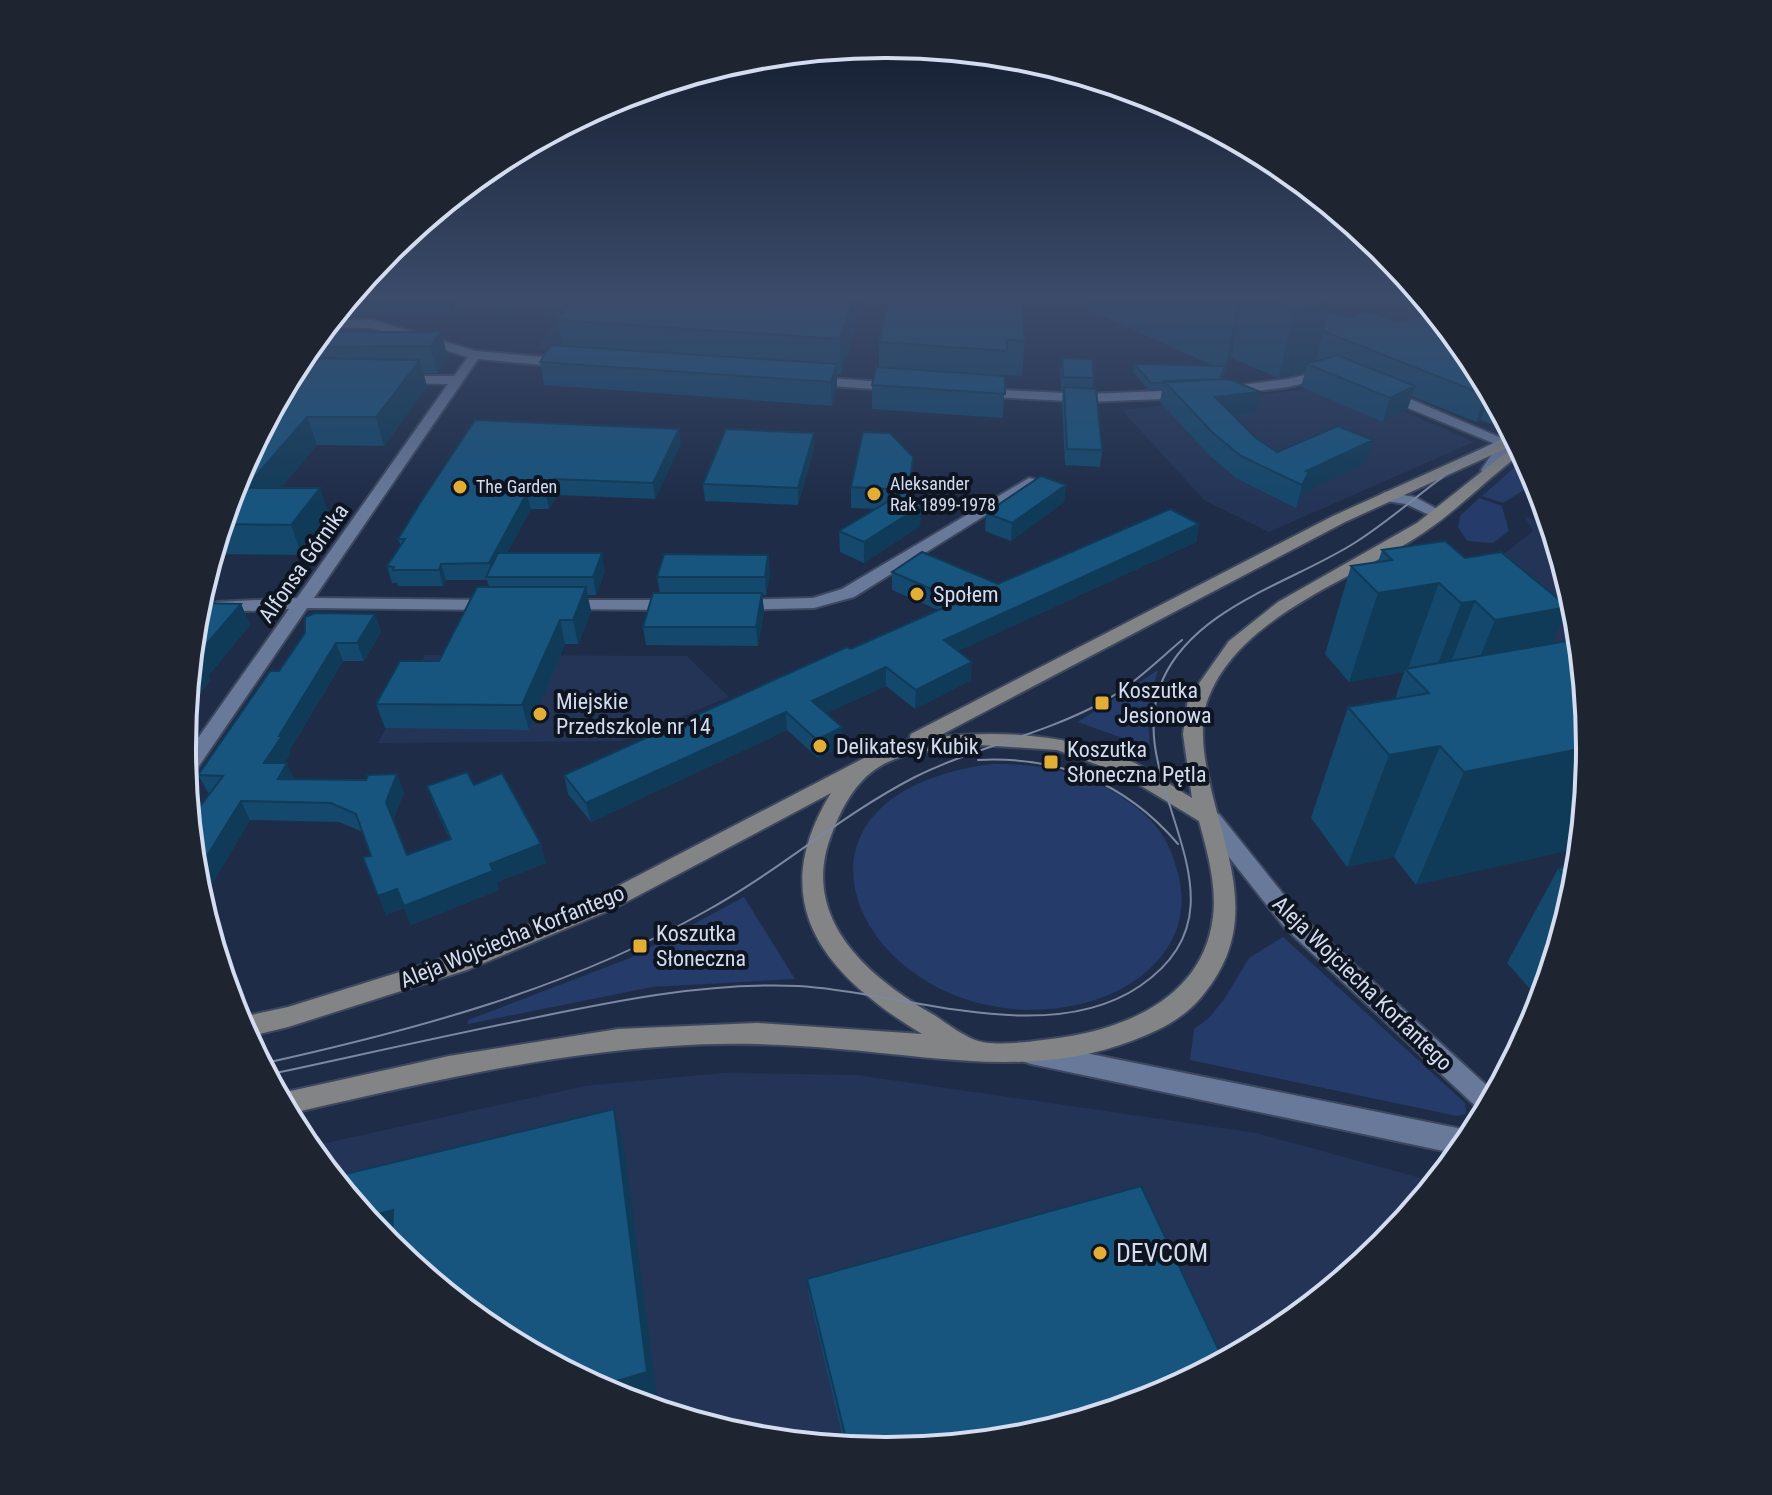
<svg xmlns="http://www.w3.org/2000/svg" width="1772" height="1495" viewBox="0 0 1772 1495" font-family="'Roboto Condensed',sans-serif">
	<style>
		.built { fill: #243456 }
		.green { fill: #253b69 }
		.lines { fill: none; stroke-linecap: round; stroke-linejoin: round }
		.minor-casing { stroke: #3d485f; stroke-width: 4 }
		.tertiary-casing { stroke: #3d485f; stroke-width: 4 }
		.secondary-casing { stroke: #3d485f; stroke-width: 4 }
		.minor { fill: #68799a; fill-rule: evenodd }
		.tertiary { fill: #68799a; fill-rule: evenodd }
		.secondary { fill: #828486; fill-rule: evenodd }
		.tram { stroke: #7c889f; stroke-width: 2 }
		.wall { fill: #14486c }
		.shaded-wall { fill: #103b58 }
		.building { fill: #17547e; stroke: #103b58; stroke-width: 2 }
		.poi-dot { fill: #e3ae35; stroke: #0e1521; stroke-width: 3 }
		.labels { text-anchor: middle; stroke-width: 8; stroke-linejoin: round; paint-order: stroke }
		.far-poi-label { font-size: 18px; fill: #d3ddef; stroke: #0e1521; text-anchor: start }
		.street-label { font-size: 22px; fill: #d3ddef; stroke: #0e1521 }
		.poi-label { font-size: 22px; fill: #d3ddef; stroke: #0e1521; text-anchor: start }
		.near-poi-label { font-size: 26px; fill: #d3ddef; stroke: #0e1521; text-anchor: start }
		.rim { fill: none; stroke: #d3ddef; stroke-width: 4 }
	</style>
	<rect width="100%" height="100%" fill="#1e2c48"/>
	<path class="built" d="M425,296H638L591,350L537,349L558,315L437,310Z
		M1344,385L1474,442L1269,532L1204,500L1122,410Z
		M1524,516L1551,527L1576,611L1582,672L1501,649L1487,567L1533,531Z
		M425,655L687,656L729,697L621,741L378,743Z
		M723,1073L857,1075L1256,1133L1435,1182L1383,1245L1276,1333L1155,1398L886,1451L748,1437L616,1397L495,1332L388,1245L308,1147L585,1086Z"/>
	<path class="green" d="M1529,466L1537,482L1503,503L1482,496L1515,467Z
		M1479,498L1502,506L1509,531L1493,543L1467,541L1458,527L1460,516Z
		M1158,670L1147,709L1150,748L1078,722Z
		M992,764C1046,763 1103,776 1144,814C1162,830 1171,847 1177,870C1198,939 1144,989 1081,1004C878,1051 734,798 992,764Z
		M744,897L795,979L652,987L468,1024V1020L630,958Z
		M1283,937L1465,1103L1466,1114L1457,1116L1190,1060L1194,1029L1209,1018L1225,998L1249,958Z"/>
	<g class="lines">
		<g class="minor-casing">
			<path id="minor" d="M331,320H372L476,351L565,359L571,363L565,367L478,359L314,598L493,600L502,605L493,610L307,608L192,776L186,778L184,758L289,609L217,612L208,607L217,602L297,598L448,384L397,383L391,379L392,376H454L468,357L371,328L325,327Z
				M1329,369L1334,370V376L1288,387L1227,395L1220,391L1227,387L1288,379Z
				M812,377L900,383L907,387L900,391L807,384L806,381Z
				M979,389L1086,394L1187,390L1194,394L1187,398L1086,402L974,396V390Z
				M1029,478L1034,479V485L854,597L814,608L737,610L728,605L737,600L813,598L842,589Z
				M1385,492L1415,497L1446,514L1438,519L1406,504L1380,500L1377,497Z
				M565,600H677L686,605L677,610L559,609L556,605Z
				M1211,811L1219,814L1300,915L1495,1093L1484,1114L1284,927L1203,824L1200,819L1203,814Z
				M1031,1042L1467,1130L1474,1133L1458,1154L1031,1064L1022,1061L1018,1053L1022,1045Z"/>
		</g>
		<g class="tertiary-casing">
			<path id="tertiary" d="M1379,390H1389L1513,443L1493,473H1483L1481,470L1498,445L1379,396Z"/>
		</g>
		<g class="secondary-casing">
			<path id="secondary" d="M1514,438L1522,453C1489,477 1460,508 1426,531C1358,578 1244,613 1210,694C1202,711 1202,733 1204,751C1214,837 1270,914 1203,995C1186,1017 1160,1030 1134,1040C1037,1078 939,1057 839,1049C783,1044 728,1042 672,1046C542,1054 415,1085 288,1114L277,1094L449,1056L618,1029L757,1023L922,1034C825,975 763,904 831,793L613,909L467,970L288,1027L247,1037L237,1018L288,1007L451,956L597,897L893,743L909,740L911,734L1333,516L1501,440ZM1509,447H1513L1417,523L1278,602L1229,641L1188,699L1183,734L1192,798C1173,787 1155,773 1135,763C1072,734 1004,730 937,737L1345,522ZM980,745L1057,750L1120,773L1199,821C1207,851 1217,885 1213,917C1204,993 1134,1026 1065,1037C1043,1040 995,1048 975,1040C962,1035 946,1023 934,1015C868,977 798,918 832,833C864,751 902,754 980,745Z"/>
		</g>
		<use href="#minor" class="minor"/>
		<use href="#tertiary" class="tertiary"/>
		<use href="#secondary" class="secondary"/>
		<path class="tram" d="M978,760C1059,756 1125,782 1178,844
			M261,1064C415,1030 568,989 706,911C779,871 841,815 915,777C975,747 1042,735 1101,703C1131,687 1156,662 1182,640
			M267,1075C351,1057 435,1038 519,1021C610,1002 704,982 798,986C901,991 1046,1050 1140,986C1264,902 1116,782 1163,679C1196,606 1294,582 1356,542C1412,506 1450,462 1513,435"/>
	</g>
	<path class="wall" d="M351,296H465L450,313L355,311L350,317H335L339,330L337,332H441L448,358L437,373H423L427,387L384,446L317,445L281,488L330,518L302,555L213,554L236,478L301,356Z
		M574,296H1022L1025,341L1022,376L1005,375L1003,418L872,409V385L879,367V342L888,303L865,297L841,375L837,374V387L832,406L544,385L540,362L562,345L557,320Z
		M1090,296H1313L1330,303L1328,311L1347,318L1471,357L1503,417L1490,424L1481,420L1476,422L1412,396L1407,410L1383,422L1301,387L1305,372L1279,378L1231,358L1222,379L1255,413L1234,416L1256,438L1277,452L1366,463L1304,492L1296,508L1236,478L1210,456L1160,402L1162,390L1150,391L1133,372L1134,364L1214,366L1089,310Z
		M1062,358L1094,378L1093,389L1102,450L1100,467L1065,465L1062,403L1063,390H1061L1060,370Z
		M681,444L655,499L557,495L549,509H531L507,553L605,571L596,595H587L591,611L578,644H565L529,730L385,728L376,704L439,661L489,587L487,580H446L443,586H398L397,583H392L387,566L401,546L398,539L422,500Z
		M814,449L798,505L705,501L703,484Z
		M913,457L911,490L921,506L920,526L864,563L840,552L839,531L876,509L851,508V487Z
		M1066,485L1064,502L1011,541L985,531L986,513Z
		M1199,524L1196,542L958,651L971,680L915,709L886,686L826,713L842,727V746L818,758L787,730L591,822L568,794L564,775L938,610L892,590V572L998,584Z
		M1382,550L1465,558L1568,607L1416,885L1394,857L1347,867L1311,818L1348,707L1395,699L1404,672L1349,682L1325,654L1351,566L1378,562Z
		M768,555L770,573L766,595H762L764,611L758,646L646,645L643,627L660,593L657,577Z
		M1566,576L1576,611L1577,619L1558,588L1562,579Z
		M241,604L250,625L208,676L210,680L193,703H187L196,610Z
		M375,614L381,632L364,661H343L289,751L290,754L284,763L294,779L366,780L397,774L404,793L393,820L407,855L450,840L434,805L427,786L474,785L546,863L497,882L499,890L411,925L404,908L386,915L371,856L363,832L339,822L250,820L209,889H197L190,820L209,794L198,775L279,671Z
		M1558,869L1576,885L1541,1001L1507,963Z
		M807,1279L886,1451L845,1447L809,1296Z"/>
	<path class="shaded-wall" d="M351,296L355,311L350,317L346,302Z
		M446,296H465L450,313Z
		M854,296H865L841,375L840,339Z
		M1238,296H1243L1231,358L1225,371L1238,303Z
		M1330,303L1314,367L1307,364L1305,372L1279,378L1294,310Z
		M334,316L339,330L325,347L311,345Z
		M441,332L448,358L437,373L430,346Z
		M420,360L427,387L384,446L376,417Z
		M837,364V387L832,406L831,382Z
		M1415,386L1407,410L1383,422L1390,398Z
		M1260,392L1255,413L1211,418L1215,397Z
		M1490,393L1481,420L1476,422L1485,395Z
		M1497,405L1503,417L1490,424Z
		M307,417L317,445L257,517L245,488Z
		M679,429L681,444L655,499L653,483Z
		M814,433V449L798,505V488Z
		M1373,440L1366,463L1304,492L1296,508L1306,471Z
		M913,457L912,476L909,508V488Z
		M554,479L557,495L549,509L546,494Z
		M1066,485L1064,502L1011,541L1012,523Z
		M320,488L330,518L302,555L291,525Z
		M527,493L531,509L494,577H492L489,563Z
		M921,506L920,526L864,563V542Z
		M1199,524L1196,542L943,658L944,640Z
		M602,553L605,571L596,595L593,577Z
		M768,555L770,573L766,595L765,577Z
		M441,564L446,580L443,586L439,570Z
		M1439,583L1407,671L1405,669L1404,672L1349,682L1378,593Z
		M586,587L591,611L578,644L573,620Z
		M762,593L764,611L758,646L756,627Z
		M1475,601L1440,690L1427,693L1461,603Z
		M241,604L250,625L208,676L210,680L193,703L188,693L190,671L197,655Z
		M1568,607L1528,697L1459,709L1495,620Z
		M375,614L381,632L364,661L357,643Z
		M560,620L565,644L529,730L522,705Z
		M336,643L343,661L289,751L290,754L273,782L264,763L279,736Z
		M972,662L971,680L915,709L916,690Z
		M886,667V686L813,719L812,701Z
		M786,712L787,730L591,822L586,803Z
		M842,727V746L818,758L817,740Z
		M1440,746L1394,857L1347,867L1389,755Z
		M1589,747L1580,848L1416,885L1464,772Z
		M287,763L295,782L278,779Z
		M397,774L404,793L393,821L386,802Z
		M241,801L250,820L209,889L199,869Z
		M541,844L546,863L497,882L499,890L411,925L404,908L386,915L378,896L397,889L490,864Z
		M614,1109L624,1146L658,1405L649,1407L616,1397L597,1387Z
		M393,1210L395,1250L388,1245L366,1217Z"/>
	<path class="building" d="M574,296H854L840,339L557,320Z
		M889,296H1022L1025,341L1007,340V351L879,342Z
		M1221,296H1242L1238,303Z
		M1258,296H1313L1330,303L1294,310Z
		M1328,311L1347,318L1367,311L1398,322L1435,313L1471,357L1490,393L1485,395L1323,331Z
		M321,332H441L430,346L309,347Z
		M551,345L837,364L831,382L540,362Z
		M1337,355L1415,386L1390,398L1307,364Z
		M300,358L420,360L376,417H307L245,488H320L291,525L222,524L236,478Z
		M1062,358L1092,359L1094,378L1063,377Z
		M1134,364L1225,366L1220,379L1151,383Z
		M876,367L1005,376V394L872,385Z
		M1229,379L1260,392L1215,397L1256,438L1277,452L1338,426L1373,440L1306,471L1309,472L1302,485L1241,456L1214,434L1164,381Z
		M1064,387L1096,389L1102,450L1067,449Z
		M475,420L679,429L653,483L554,479L546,494L527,493L489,563L441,564L439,570H393L394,567L387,566L405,539H398L422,500Z
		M726,429L814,433L798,488L703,484Z
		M863,432L890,433L913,457L909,488L921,506L864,542L839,531L907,490L851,487Z
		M1041,476L1066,485L1012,523L986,513Z
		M1170,509L1199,524L944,640L972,662L916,690L886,667L812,701L842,727L817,740L786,712L586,803L564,775L847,647L851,649L959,601L892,572L922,552L998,584Z
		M1445,541L1465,558L1501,552L1568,607L1495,620L1475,601L1461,603L1439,583L1378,593L1351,566L1392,560L1382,550Z
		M498,553H602L593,577H486Z
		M664,554L768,555L765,577H657Z
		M1566,576L1571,593L1562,579Z
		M477,587H586L573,620H560L522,705L376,704L400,661H439Z
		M653,593H762L756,627H643Z
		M198,603L241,604L197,655L200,658L190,671L196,610Z
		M316,613L375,614L357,643H336L279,736H282L264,763H287L278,779L366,780L368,775L397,774L386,802L407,855L451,839L427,786L467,772L474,785L502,773L541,844L490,864L493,871L404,906L397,889L378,896L363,857L371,856L356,814L331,803L241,801L199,869H194L190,820L223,776L198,775L270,671H279L305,633V617Z
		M1567,641L1580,652L1589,747L1464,772L1440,746L1389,755L1348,707L1429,693L1405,669Z
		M1578,863L1576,885V886L1558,869Z
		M614,1109L647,1372L597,1387L495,1332L392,1248L393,1210L366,1217L333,1177Z
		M1141,1186L1224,1361L1155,1398L1023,1438L886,1451L848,1447L807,1279Z"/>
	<linearGradient id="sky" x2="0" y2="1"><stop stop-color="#101828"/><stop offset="0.59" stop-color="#3b4b6a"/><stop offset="1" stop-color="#3b4b6a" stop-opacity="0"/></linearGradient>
	<rect width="1772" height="505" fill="url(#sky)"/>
	<g class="poi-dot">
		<circle cx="460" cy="487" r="8"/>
		<circle cx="874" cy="494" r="8"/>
		<circle cx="917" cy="594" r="8"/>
		<rect x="1094" y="695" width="16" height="16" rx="4"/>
		<circle cx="540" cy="714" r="8"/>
		<circle cx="820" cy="746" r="8"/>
		<rect x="1043" y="754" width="16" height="16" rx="4"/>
		<rect x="632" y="938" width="16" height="16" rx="4"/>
		<circle cx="1100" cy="1253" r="8"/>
	</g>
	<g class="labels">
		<g class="far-poi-label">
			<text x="890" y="490">Aleksander<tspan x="890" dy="21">Rak 1899-1978</tspan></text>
			<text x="476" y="493">The Garden</text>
		</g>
		<g class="street-label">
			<text transform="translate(303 563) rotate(-55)" y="8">Alfonsa Górnika</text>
			<text transform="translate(512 936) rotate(-22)" y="8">Aleja Wojciecha Korfantego</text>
			<text transform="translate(1363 983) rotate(44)" y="8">Aleja Wojciecha Korfantego</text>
		</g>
		<g class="poi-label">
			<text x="933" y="602">Społem</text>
			<text x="1118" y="698">Koszutka<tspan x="1118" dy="25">Jesionowa</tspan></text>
			<text x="556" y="709">Miejskie<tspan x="556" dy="25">Przedszkole nr 14</tspan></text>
			<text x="836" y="754">Delikatesy Kubik</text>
			<text x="1067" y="757">Koszutka<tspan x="1067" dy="25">Słoneczna Pętla</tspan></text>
			<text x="656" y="941">Koszutka<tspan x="656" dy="25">Słoneczna</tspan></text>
		</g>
		<g class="near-poi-label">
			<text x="1116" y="1262">DEVCOM</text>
		</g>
	</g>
	<path d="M0 0H1772V1495H0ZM885 58H887A689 689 0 0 1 1576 747V748A689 689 0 0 1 887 1437H885A689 689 0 0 1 196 748V747A689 689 0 0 1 885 58Z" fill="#1e2531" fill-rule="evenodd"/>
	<path class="rim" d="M885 58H887A689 689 0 0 1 1576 747V748A689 689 0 0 1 887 1437H885A689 689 0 0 1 196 748V747A689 689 0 0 1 885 58Z"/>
</svg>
